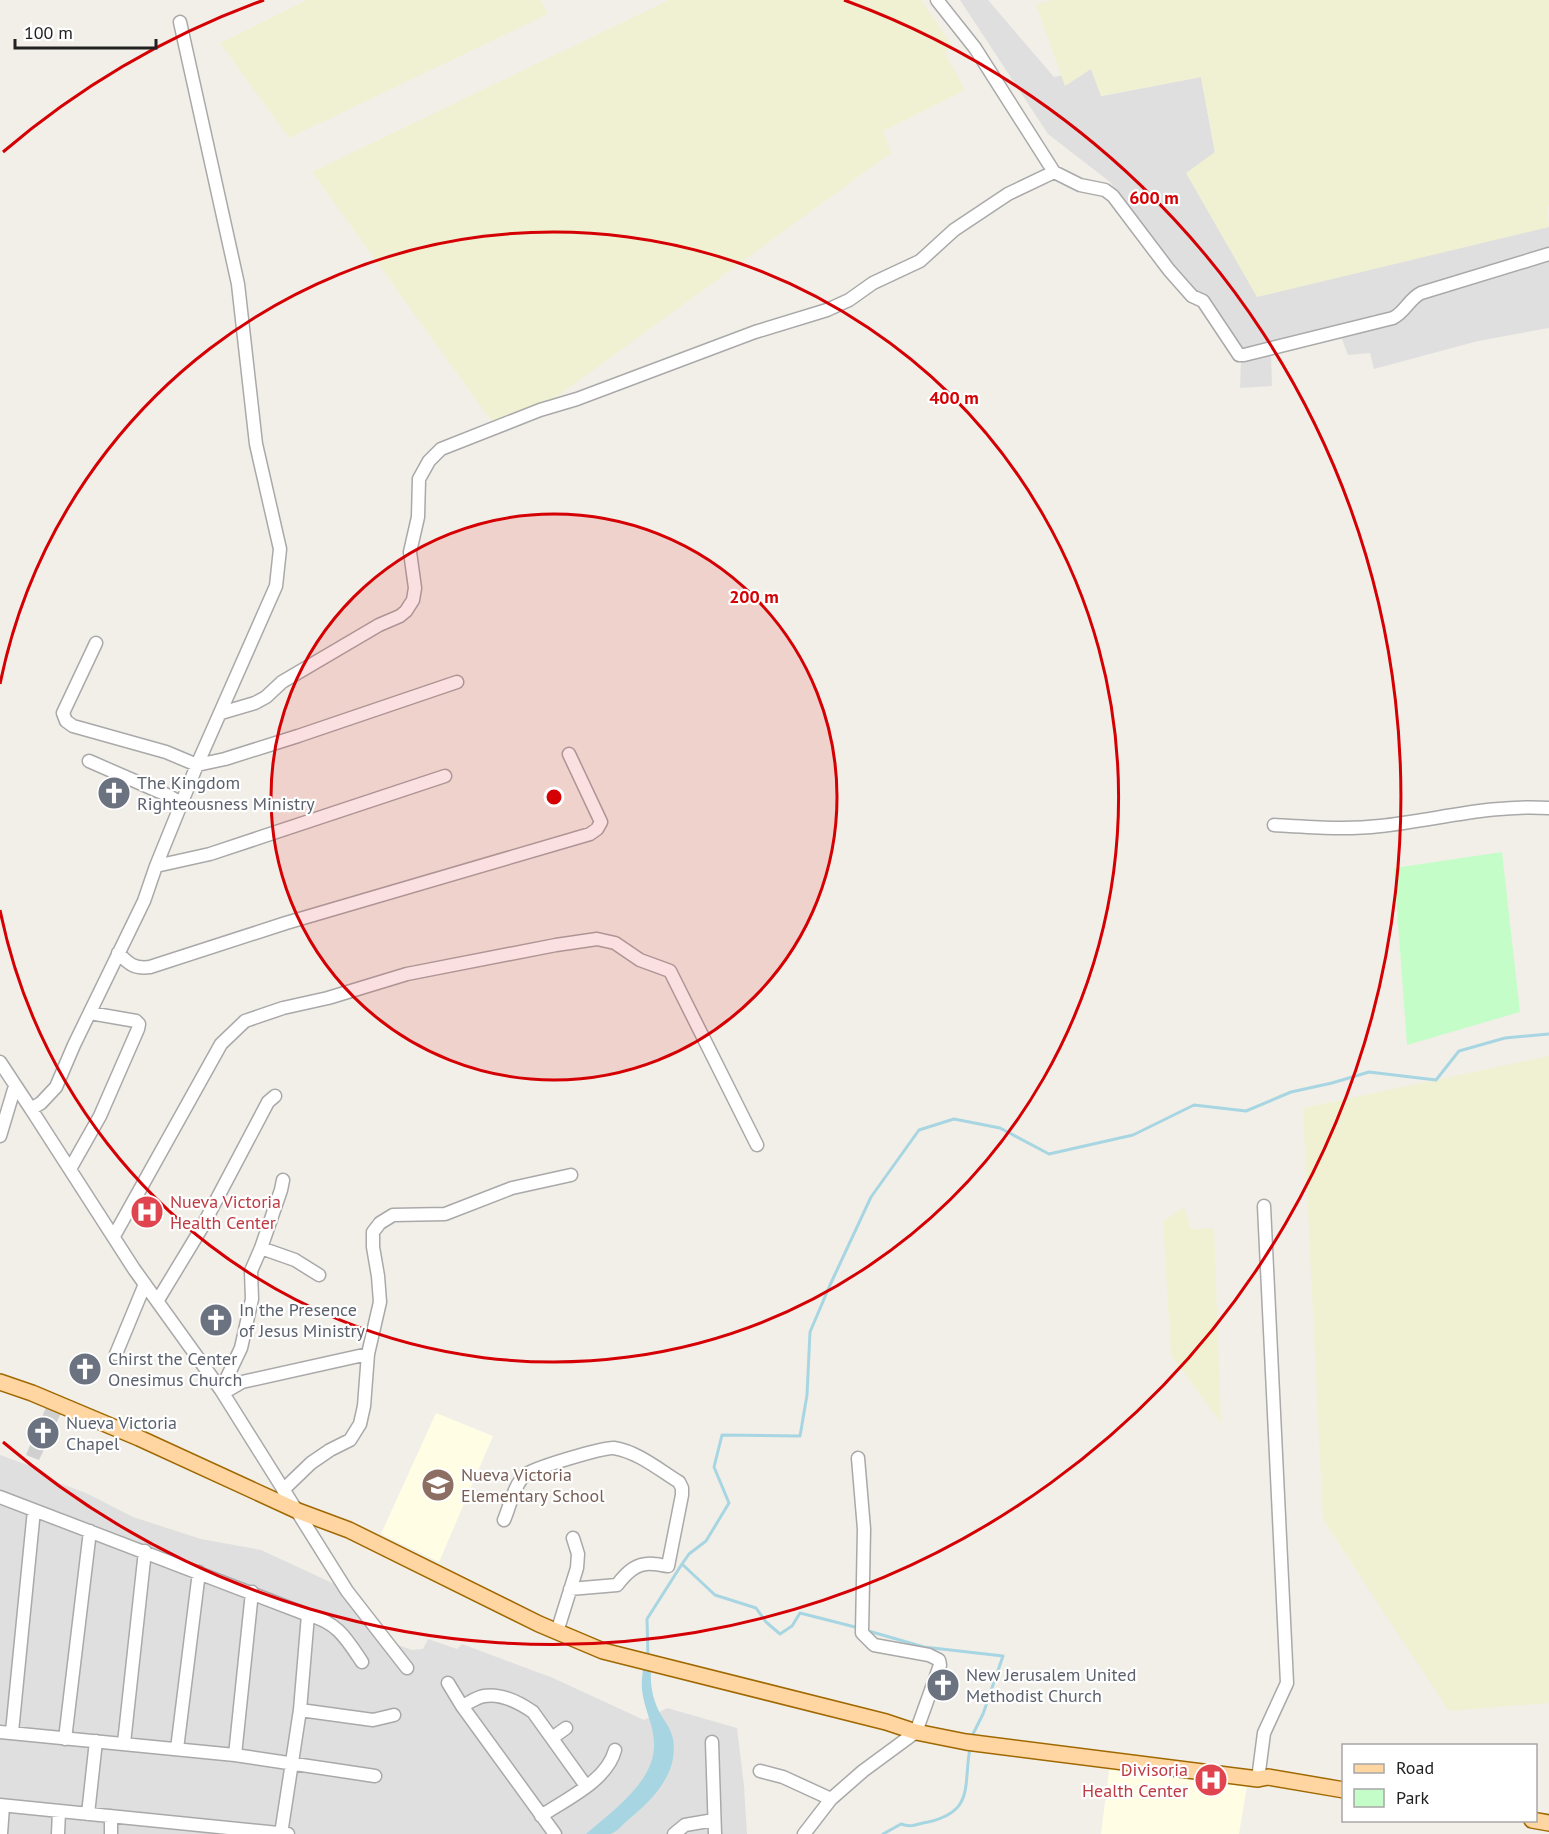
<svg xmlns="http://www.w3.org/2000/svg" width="1549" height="1834" viewBox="0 0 1549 1834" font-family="'PT Sans',sans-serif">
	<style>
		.residential { fill: #e0dfdf }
		.education { fill: #fffee5 }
		.religious { fill: #d0d0d0 }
		.farmland { fill: #f0f1d3 }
		.park { fill: #c5fdc9 }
		.water { fill: #a7d6e2 }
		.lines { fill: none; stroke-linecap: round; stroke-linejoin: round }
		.stream { stroke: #a7d6e2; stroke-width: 3 }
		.minor-casing { stroke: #a9a9a9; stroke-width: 15 }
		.major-casing { stroke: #a06800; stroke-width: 18 }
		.minor { stroke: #fff; stroke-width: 12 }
		.major { stroke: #ffd5a1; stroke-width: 15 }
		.ring { fill: none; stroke: #d40004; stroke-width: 3 }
		.labels { text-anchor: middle; stroke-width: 4.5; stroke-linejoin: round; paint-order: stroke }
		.worship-label { font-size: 18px; fill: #5b616d; stroke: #fff; text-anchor: start }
		.health-label { font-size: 18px; fill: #be3a42; stroke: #fff; text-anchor: start }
		.education-label { font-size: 18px; fill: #785e54; stroke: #fff; text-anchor: start }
		.centre { fill: #d40004; stroke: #fff; stroke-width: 3 }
		.ring-label { font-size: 18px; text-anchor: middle; font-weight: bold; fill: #d40004; stroke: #fff; stroke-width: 4.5; stroke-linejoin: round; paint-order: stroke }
	</style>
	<rect width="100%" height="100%" fill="#f2efe8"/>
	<path class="residential" d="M960,0H988L1054,77L1091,69L1102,96L1201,77L1215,153L1549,227V328L1478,341L1374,369L1370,353L1348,355L1340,334L1271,354L1272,386L1240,388L1241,361L1110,182L1048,134Z
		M0,1455L36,1468L59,1483L86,1493L133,1517L201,1539L261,1550L343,1588L410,1672L396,1644L412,1650L423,1649L428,1639L457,1649L462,1644L553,1678L644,1720L667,1708L737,1728L744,1786L747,1834H0Z"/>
	<path class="education" d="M436,1413L493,1436L439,1562L381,1534Z
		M1111,1755L1205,1770L1202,1790L1221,1793L1224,1777L1248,1780L1239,1834H1101Z"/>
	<path class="religious" d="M47,1405L62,1411L39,1460L26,1455Z"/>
	<path class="farmland" d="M307,0H541L548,14L289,138L220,43Z
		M669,0H921L952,45L945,53L965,90L883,131L891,153L555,398L492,422L312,172Z
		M1052,0H1549V206L1547,207L1549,227L1257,297L1186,173L1215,152L1201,77L1101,96L1091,69L1065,86L1036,5Z
		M1549,1056V1703L1449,1711L1323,1520L1303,1108Z
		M1184,1208L1191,1229L1214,1228L1221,1423L1171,1355L1163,1221Z"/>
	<path class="park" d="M1502,852L1520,1012L1407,1045L1394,868Z"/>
	<path class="water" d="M643,1666L651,1670C650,1686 653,1701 661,1715C666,1723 671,1729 673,1739C679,1774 652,1800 628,1820C623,1824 616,1833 610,1834C603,1834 593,1834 586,1834C612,1811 655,1782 654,1744C654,1725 644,1709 642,1690C641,1682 643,1674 643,1666Z"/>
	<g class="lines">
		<path class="stream" d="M682,1564L715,1595L756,1608L766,1622L780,1634L792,1626L800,1613L859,1628
			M865,1630L924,1647L1003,1656L983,1714L971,1738
			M648,1657L647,1619L682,1564L689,1554L706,1541L729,1503L714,1467L722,1435L800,1436L807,1395L810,1332L830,1285L871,1197L919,1130L954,1119L1000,1128L1049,1154L1133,1135L1194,1105L1246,1111L1291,1092L1332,1083L1369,1072L1436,1080L1459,1051L1505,1038L1549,1034
			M883,1834L901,1824C912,1828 916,1824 928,1822C975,1811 963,1786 970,1748"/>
		<g class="minor-casing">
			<path id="minor" d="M937,0L975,48L1054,172
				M96,643L63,713L66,721L73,726L166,752L197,765L225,759L298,736L457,682
				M221,713L255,703L266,697L282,682L379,625L400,616L406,611L413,600L415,588L410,552L418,517L419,479L429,461L441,449L540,410L577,399L755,332L827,310L849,300L873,283L920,261L954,230L1008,194L1054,172L1080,185L1105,190L1113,196L1169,270L1192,296L1203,301L1239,355H1244L1393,318C1405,312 1409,299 1421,293L1549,254
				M89,761L167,795L183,804
				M1274,825C1309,827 1345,830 1380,826C1436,820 1493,804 1549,808
				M156,866L210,854L445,776
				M118,953C129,964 134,969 150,967L286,923L590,834L597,829L601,822L569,754
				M0,1062L31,1109L41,1103L56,1087L74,1045L144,901L156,866L197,765L276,586L280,549L256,444L238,284L180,22
				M31,1109L134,1269L221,1390L347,1591L407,1668
				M0,1136L15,1086
				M70,1169L100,1116L138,1029L139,1024L136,1021L90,1013
				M283,1180L281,1190L261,1248L295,1260L319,1275
				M114,1236L221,1044L245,1021L283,1008L328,998L407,974L556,945L597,939L615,943L640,960L670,971L757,1145
				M158,1300L201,1229L268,1102L275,1096
				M116,1354L145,1284
				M221,1390L241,1348L252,1299L251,1271L261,1248
				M223,1393L242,1382L368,1354
				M283,1490L311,1463L330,1450L350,1440L360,1424L364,1406L368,1354L380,1302L378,1276L373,1247V1232L380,1223L393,1215L445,1214L512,1188L571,1175
				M0,1497L308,1615C337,1622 346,1638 362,1662
				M504,1520C510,1506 514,1485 525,1475C533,1468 604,1447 614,1448C638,1452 658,1469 679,1482L682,1488V1495L668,1566C663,1566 659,1564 654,1564C637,1562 627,1572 617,1585L570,1589
				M557,1632L577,1568L578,1554L573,1538
				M448,1683L462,1706L555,1834
				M462,1706C469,1703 477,1697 484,1696C501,1693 520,1703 533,1712L586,1786
				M300,1710L373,1720L394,1715
				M0,1732L235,1755L375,1776
				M12,1732L34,1510
				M552,1738L566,1728
				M65,1739L90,1531
				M712,1742L715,1834
				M124,1743L145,1551
				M177,1749L199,1572
				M235,1755L252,1592
				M760,1771L783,1777L831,1799
				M1258,1779L1264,1733L1287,1683L1264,1206
				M0,1805L288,1834
				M88,1814L96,1741
				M541,1816C566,1799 607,1781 615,1750
				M1,1834L3,1806
				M58,1834L59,1811
				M111,1834V1816
				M281,1834L300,1710L308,1615
				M674,1834L685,1825L714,1820
				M804,1834L831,1799L863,1771L916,1732L940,1665L939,1660L929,1655L874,1645L862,1633L864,1529L858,1458"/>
		</g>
		<g class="major-casing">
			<path id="major" d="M0,1382L32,1393L139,1438L298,1511L349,1530L539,1624L603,1651L886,1722L916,1732L966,1742L1258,1779L1268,1777L1344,1790
				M1532,1820L1549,1823"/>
		</g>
		<use href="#minor" class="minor"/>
		<use href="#major" class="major"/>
	</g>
	<circle cx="554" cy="797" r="283" fill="#d40004" fill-opacity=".12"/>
	<g class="ring">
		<circle cx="554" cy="797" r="283"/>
		<path d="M0 684A565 565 0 1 1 0 910"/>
		<path d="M3 152A848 848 0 0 1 264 0M844 0A848 848 0 1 1 3 1442"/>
	</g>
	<defs>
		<g id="church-disc" transform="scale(1.725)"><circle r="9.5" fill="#6b7280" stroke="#fff"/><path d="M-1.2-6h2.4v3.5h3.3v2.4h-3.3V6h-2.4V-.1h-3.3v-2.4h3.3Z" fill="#fff"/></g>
		<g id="hospital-disc" transform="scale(1.725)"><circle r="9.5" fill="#e0444e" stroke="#fff"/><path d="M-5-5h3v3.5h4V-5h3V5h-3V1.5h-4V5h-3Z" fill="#fff"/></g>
		<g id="school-disc" transform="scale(1.725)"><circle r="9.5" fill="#8d6e63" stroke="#fff"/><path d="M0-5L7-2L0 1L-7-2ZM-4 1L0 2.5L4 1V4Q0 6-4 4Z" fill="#fff"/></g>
	</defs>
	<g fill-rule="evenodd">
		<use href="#church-disc" x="114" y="793"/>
		<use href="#hospital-disc" x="147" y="1212"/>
		<use href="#church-disc" x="216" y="1320"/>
		<use href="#church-disc" x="85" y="1369"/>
		<use href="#church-disc" x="43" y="1433"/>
		<use href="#school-disc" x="438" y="1485"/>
		<use href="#church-disc" x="943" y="1685"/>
		<use href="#hospital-disc" x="1211" y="1780"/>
	</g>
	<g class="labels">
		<g class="worship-label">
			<text x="137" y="789">The Kingdom<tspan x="137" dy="21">Righteousness Ministry</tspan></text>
			<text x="239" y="1316">In the Presence<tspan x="239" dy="21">of Jesus Ministry</tspan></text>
			<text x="108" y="1365">Chirst the Center<tspan x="108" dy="21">Onesimus Church</tspan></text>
			<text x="66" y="1429">Nueva Victoria<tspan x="66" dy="21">Chapel</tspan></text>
			<text x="966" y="1681">New Jerusalem United<tspan x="966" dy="21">Methodist Church</tspan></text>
		</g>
		<g class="health-label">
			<text x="170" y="1208">Nueva Victoria<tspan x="170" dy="21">Health Center</tspan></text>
			<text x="1188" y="1776" text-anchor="end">Divisoria<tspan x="1188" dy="21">Health Center</tspan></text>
		</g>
		<g class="education-label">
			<text x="461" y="1481">Nueva Victoria<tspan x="461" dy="21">Elementary School</tspan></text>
		</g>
	</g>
	<circle cx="554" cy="797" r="9" class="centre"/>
	<g class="ring-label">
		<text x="1154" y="204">600 m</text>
		<text x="954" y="404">400 m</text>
		<text x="754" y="603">200 m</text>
	</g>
	<rect x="1342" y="1744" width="195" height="78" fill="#ffffff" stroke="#a7a7a7" stroke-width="1.5"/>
	<rect x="1354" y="1764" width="30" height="9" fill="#ffd5a1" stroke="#a7a7a7" stroke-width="1.5"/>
	<text x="1396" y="1774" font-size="18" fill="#222222">Road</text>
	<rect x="1354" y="1789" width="30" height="18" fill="#c5fdc9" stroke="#a7a7a7" stroke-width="1.5"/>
	<text x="1396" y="1804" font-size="18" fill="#222222">Park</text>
	<path d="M15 39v9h141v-9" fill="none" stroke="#222222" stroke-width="3"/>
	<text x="24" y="39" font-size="18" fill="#222222" stroke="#ffffff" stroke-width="4.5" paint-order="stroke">100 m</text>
</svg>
